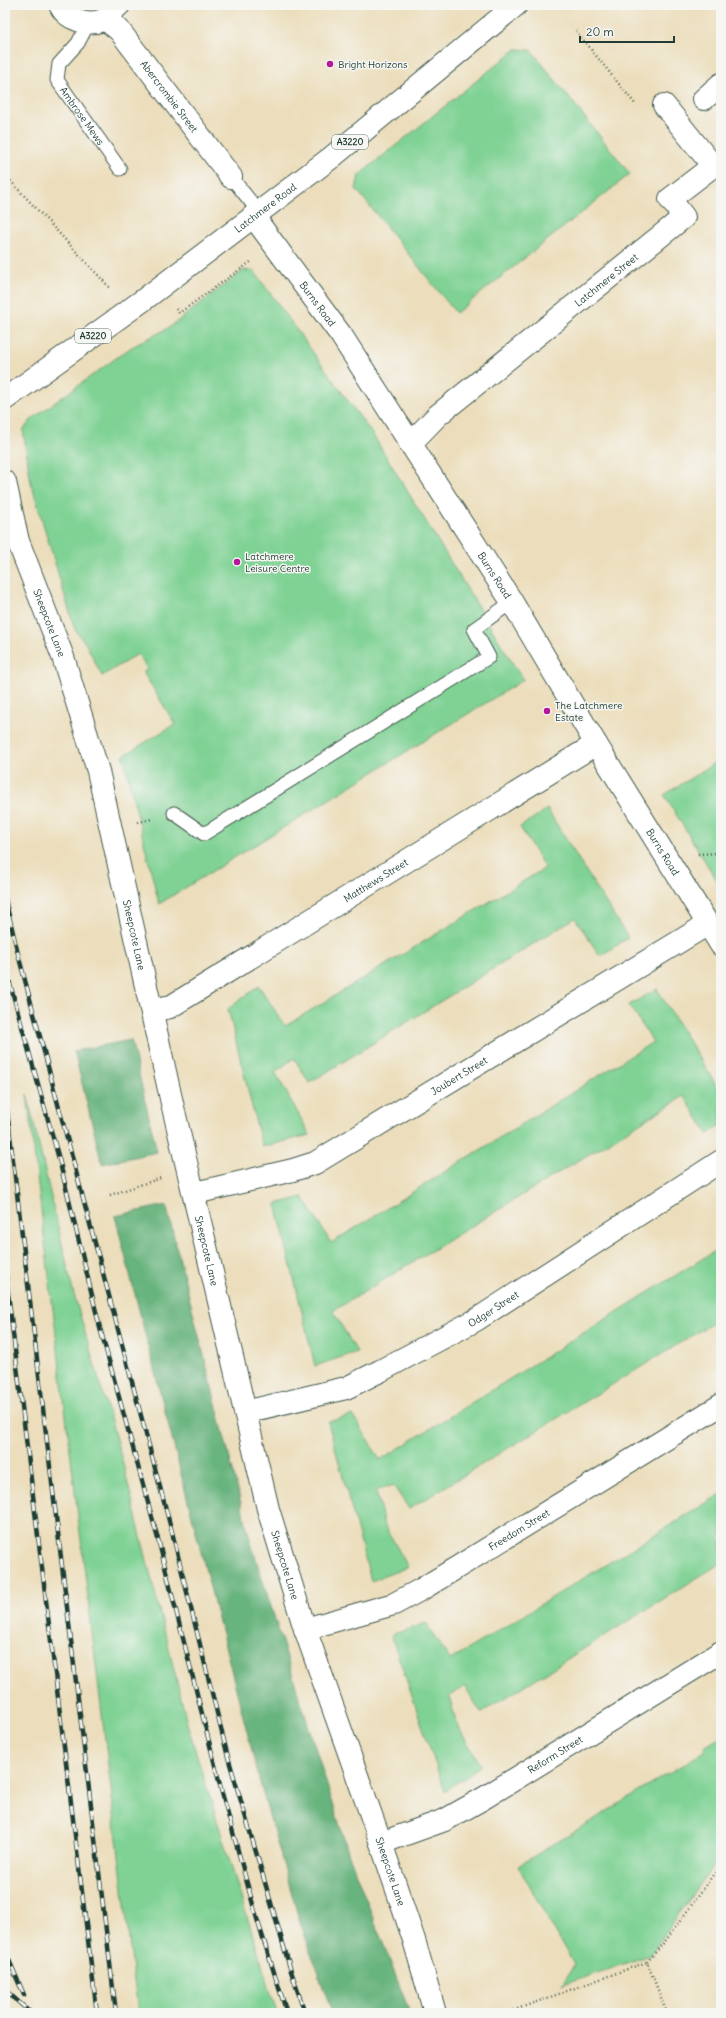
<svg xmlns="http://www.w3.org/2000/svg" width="726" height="2018" viewBox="0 0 726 2018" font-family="Delius,sans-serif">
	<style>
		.green { fill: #7fd294; stroke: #4f8864 }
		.forest { fill: #67b47e; stroke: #437859 }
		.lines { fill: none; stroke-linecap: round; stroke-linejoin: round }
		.service-casing { stroke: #3e5548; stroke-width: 15 }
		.minor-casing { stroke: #3e5548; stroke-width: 24 }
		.trunk-casing { stroke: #3e5548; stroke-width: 24 }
		.path { stroke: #3e5548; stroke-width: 2.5; stroke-dasharray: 1 3; stroke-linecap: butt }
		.service { stroke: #fff; stroke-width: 13 }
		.minor { stroke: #fff; stroke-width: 22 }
		.trunk { stroke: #fff; stroke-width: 22 }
		.rail-casing { stroke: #1f3d34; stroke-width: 4.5 }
		.rail { stroke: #f6f6f2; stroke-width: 3; stroke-dasharray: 9; stroke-linecap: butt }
		.poi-dot { fill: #b5179e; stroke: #f6f6f2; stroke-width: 1.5 }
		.labels { text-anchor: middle; stroke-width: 3; stroke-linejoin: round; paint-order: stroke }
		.shield { fill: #f6f6f2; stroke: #60746d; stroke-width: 1 }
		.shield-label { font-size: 9px; font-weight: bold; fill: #1f3d34 }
		.poi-label { font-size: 10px; fill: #1f3d34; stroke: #f6f6f2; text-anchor: start }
		.street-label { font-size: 10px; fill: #1f3d34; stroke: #f6f6f2 }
	</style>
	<rect width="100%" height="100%" fill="#f6f6f2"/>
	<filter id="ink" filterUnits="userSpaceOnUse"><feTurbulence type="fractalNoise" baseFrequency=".025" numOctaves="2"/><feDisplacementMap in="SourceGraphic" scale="8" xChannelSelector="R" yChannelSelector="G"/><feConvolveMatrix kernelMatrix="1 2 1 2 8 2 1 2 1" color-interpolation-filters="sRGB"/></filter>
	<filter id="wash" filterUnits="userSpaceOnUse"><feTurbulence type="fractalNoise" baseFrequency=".012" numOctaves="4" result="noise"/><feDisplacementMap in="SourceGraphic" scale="16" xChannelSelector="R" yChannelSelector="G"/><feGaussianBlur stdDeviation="0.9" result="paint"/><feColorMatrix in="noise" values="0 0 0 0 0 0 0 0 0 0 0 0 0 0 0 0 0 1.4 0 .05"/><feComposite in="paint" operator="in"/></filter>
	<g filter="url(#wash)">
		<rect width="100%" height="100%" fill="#ecdebc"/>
		<path class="green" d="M516,49L531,50L630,174L456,313L356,189L359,175Z
			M244,270L254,271L373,435L523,680L159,904L123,756L175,724L143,672L147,669L138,654L102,676L86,644L75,630L31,483L23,430L32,419L130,348L170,327Z
			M721,759V887L664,795Z
			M547,809L628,938L600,956L575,918L309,1083L294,1058L275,1072L310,1135L262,1147L228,1009L259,986L285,1026L545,868L520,827Z
			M657,989L721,1093V1125L708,1134L684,1096L333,1311L357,1352L315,1366L276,1204L303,1197L331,1243L653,1042L629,1005Z
			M27,1094L73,1291L121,1456L189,1730L277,2013H138Z
			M721,1247V1318L409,1509L393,1485L376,1491L384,1524L408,1567L371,1581L328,1422L353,1415L380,1460Z
			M721,1494V1563L481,1713L465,1686L449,1697L458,1727L481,1765L445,1792L391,1635L426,1623L450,1660Z
			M721,1736V1855L650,1955L562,1985L574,1965L518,1866L705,1751L704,1746Z"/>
		<path class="forest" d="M131,1040L157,1152L102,1164L74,1051Z
			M166,1205L251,1543L350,1858L410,2013H332L299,1919L263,1794L115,1216Z"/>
	</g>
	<g filter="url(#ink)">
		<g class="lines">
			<g class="service-casing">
				<g id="service">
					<path id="s1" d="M89,22L78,43L59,64L57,80L120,169"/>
					<path d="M231,177L259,212"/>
					<path d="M174,813L204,834L489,657L474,629L512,602"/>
				</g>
			</g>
			<g class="minor-casing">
				<g id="minor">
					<path d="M60,5C67,20 88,26 103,20C108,18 114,9 119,5"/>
					<path id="s2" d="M105,19L119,30L231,177"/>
					<path d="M704,99L721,84"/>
					<path id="s3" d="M253,216L341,335L512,602L596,744L721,945"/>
					<path id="s4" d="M410,444L438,415L684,217L670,199L713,166L664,105"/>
					<path id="s5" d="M5,482L18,541L63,657L98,771L172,1103L268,1509L305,1629L381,1843L414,1940L435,2013"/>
					<path id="s6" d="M152,1011L170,1007L596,744"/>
					<path id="s7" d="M195,1193L293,1170L315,1163L708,924"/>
					<path id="s8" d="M245,1412L346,1388L380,1371L476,1320L721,1161"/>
					<path id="s9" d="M305,1629L394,1604L422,1589L721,1405"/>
					<path id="s10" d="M381,1843L445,1820L484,1798L721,1652"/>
				</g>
			</g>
			<g class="trunk-casing">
				<g id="trunk">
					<path id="s11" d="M5,399L142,301L332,157L516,5"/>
				</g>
			</g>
			<path class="path" d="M576,31L636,105
				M5,175L111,289
				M176,309L179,313L252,261
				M138,822L152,819
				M698,854L721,853
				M110,1195L161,1178
				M647,1962L667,1939L721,1864
				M506,2013L647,1962L667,2013"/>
			<use href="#service" class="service"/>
			<use href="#minor" class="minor"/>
			<use href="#trunk" class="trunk"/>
			<g class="rail-casing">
				<path id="rail" d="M5,899L18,954L172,1532L228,1757L291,1971L305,2013
					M5,966L59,1159L100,1328L158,1539L222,1793L257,1919L287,2013
					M5,1094L116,2013
					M5,1269L97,2013
					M5,1951L24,1995
					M5,1990L31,2013"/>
			</g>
			<use href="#rail" class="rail"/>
		</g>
	</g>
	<g class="poi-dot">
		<circle cx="330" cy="64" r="4"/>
		<circle cx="237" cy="562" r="4"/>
		<circle cx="547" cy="711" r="4"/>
	</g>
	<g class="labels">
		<g class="shield">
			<rect x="332" y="135" width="36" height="14" rx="3"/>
			<rect x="75" y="329" width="36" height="14" rx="3"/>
		</g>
		<g class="shield-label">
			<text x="350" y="145">A3220</text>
			<text x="93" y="339">A3220</text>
		</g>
		<g class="poi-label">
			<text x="338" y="68">Bright Horizons</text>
			<text x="245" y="560">Latchmere<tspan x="245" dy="12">Leisure Centre</tspan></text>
			<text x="555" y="709">The Latchmere<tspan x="555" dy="12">Estate</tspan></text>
		</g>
		<g class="street-label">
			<text dy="4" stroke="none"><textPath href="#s2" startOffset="101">Abercrombie Street</textPath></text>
			<text dy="4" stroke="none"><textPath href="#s1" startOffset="112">Ambrose Mews</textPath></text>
			<text dy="4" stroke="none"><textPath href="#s11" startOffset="323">Latchmere Road</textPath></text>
			<text dy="4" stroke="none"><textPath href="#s4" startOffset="256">Latchmere Street</textPath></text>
			<text dy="4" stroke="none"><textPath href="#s3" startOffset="109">Burns Road</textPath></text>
			<text dy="4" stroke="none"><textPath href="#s3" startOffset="433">Burns Road</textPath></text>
			<text dy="4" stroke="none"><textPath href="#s5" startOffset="148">Sheepcote Lane</textPath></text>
			<text dy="4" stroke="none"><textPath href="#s3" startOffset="757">Burns Road</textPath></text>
			<text dy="4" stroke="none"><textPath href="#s6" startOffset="260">Matthews Street</textPath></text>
			<text dy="4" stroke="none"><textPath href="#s5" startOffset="472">Sheepcote Lane</textPath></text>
			<text dy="4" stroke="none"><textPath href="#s7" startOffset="292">Joubert Street</textPath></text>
			<text dy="4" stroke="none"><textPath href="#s5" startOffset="796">Sheepcote Lane</textPath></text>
			<text dy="4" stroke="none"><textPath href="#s8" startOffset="271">Odger Street</textPath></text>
			<text dy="4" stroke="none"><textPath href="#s9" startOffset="238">Freedom Street</textPath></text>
			<text dy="4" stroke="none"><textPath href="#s5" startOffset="1120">Sheepcote Lane</textPath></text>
			<text dy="4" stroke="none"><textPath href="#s10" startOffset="196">Reform Street</textPath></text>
			<text dy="4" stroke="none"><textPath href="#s5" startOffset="1444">Sheepcote Lane</textPath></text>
		</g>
	</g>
	<rect width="726" height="2018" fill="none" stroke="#f6f6f2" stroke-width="20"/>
	<path d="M580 36v6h94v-6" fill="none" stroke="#1f3d34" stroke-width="2"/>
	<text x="586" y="36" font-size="12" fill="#1f3d34" stroke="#f6f6f2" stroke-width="3" paint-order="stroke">20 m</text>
</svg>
